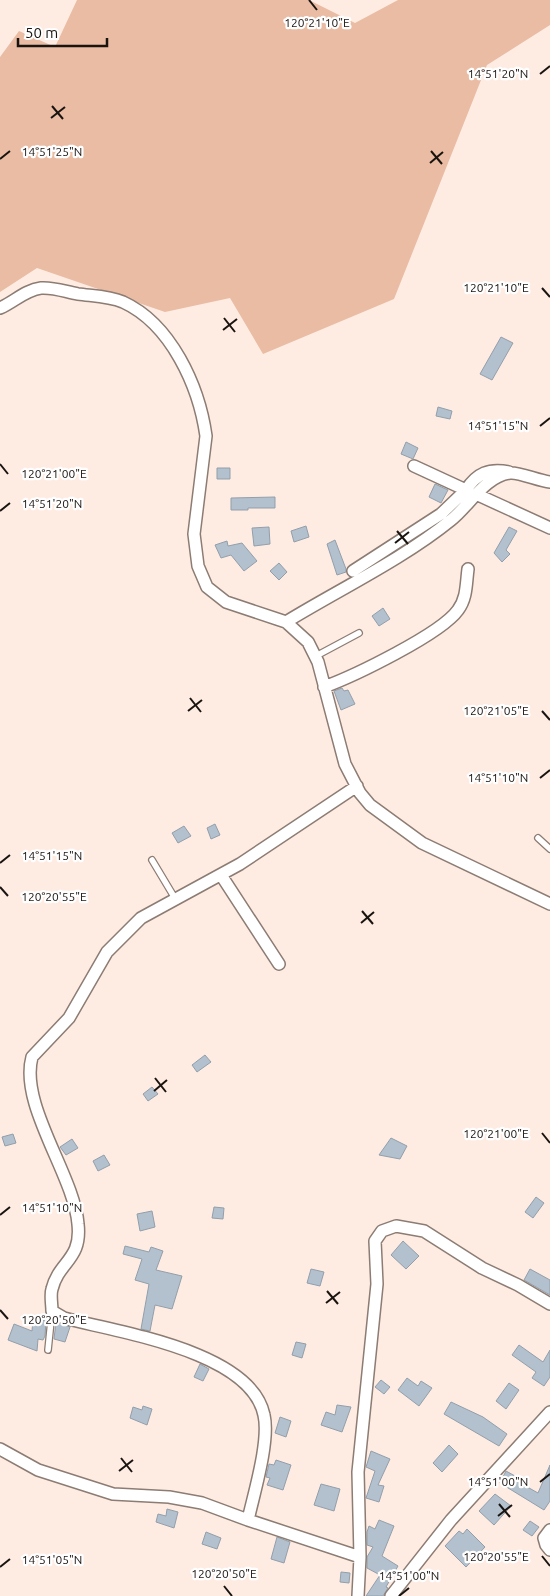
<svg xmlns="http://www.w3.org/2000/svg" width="550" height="1596" viewBox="0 0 550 1596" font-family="Ubuntu,sans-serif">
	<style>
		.green { fill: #e9bca3 }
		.building { fill: #b3c0cd; stroke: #929fab }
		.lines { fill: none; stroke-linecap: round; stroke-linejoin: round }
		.lane-casing { stroke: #8c7c73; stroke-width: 8 }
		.street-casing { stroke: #8c7c73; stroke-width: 14 }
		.lane { stroke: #fff; stroke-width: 5.5 }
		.street { stroke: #fff; stroke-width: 11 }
		.ticks { fill: none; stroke: #1a1411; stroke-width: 2 }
		.ticks-label { font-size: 12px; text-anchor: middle; fill: #1a1411; stroke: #fefefe; stroke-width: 4.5; stroke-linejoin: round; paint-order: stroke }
	</style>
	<rect width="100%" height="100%" fill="#feece3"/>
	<path class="green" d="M77,0H309L355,23L398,0H550V25L487,65L394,299L263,354L230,298L165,312L37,268L0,292V57L19,31L55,47Z"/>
	<path class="building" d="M501,337L513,343L492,380L480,374Z
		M438,407L452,411L450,419L436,416Z
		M406,442L418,448L413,459L401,454Z
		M217,468H230V479H217Z
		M435,484L448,490L441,503L429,497Z
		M275,497V508H248V510H231V498Z
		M306,526L309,537L294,542L291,531Z
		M269,527L270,544L254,546L252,528Z
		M509,527L517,531L506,550L510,554L502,562L494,553Z
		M335,540L346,569V572L337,575L327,544Z
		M227,541L228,546L242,543L257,561L244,571L231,555L221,558L215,545Z
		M279,563L287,572L279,580L270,571Z
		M383,608L390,619L379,626L372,616Z
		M342,688L344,691L348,690L355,704L341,710L334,691Z
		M215,824L220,835L211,839L207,828Z
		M184,826L191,836L178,843L172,833Z
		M205,1055L211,1062L197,1072L192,1065Z
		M152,1087L158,1094L148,1101L143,1094Z
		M13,1134L16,1143L5,1146L2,1137Z
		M391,1138L407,1146L400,1159L379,1155Z
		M72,1139L78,1148L66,1155L60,1147Z
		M104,1155L110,1165L98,1171L93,1161Z
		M536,1197L544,1203L533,1218L525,1212Z
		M214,1207L224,1208L223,1219L212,1218Z
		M152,1211L155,1227L140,1231L137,1214Z
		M403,1241L419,1256L406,1269L391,1255Z
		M125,1246L149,1252L151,1247L163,1251L156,1270L182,1276L172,1309L155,1305L150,1331L141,1329L149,1284L135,1280L142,1259L123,1254Z
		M311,1269L324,1272L320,1286L307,1283Z
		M530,1269L550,1280V1295L524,1280Z
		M33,1319L46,1321L45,1336L43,1340L38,1339L37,1351L8,1340L14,1324L32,1331Z
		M56,1322L70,1327L65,1342L54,1339Z
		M296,1342L306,1344L302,1358L292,1355Z
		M519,1345L543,1362L550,1350V1377L544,1386L532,1378L536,1372L512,1355Z
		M200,1364L209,1369L203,1381L194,1377Z
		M407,1378L418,1386L421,1381L432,1388L419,1406L398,1390Z
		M381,1380L390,1387L384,1394L375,1387Z
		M509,1383L519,1390L506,1409L496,1401Z
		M451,1402L483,1417L507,1434L499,1446L444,1414Z
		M337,1405L351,1407L342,1432L321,1425L326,1412L335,1415Z
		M143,1406L152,1409L147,1425L130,1418L133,1407L142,1410Z
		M280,1417L291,1421L286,1437L275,1433Z
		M449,1445L458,1454L442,1472L433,1463Z
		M371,1451L390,1459L378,1485L384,1486L379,1502L366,1498L375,1471L366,1467Z
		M276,1460L291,1465L283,1490L267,1485L270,1478L266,1477L269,1464L274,1465Z
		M550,1465V1501L544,1510L500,1483L506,1471L524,1481L522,1484L538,1493Z
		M321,1484L340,1489L334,1511L314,1505Z
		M495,1494L511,1506L494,1525L479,1511Z
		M167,1509L178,1512L174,1528L156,1522L158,1514L166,1516Z
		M379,1520L394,1526L382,1556L398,1566L386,1587L388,1588L383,1596H366L380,1575L367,1568V1557L373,1547L367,1545V1532L369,1526L375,1529Z
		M530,1521L539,1527L532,1536L523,1530Z
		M467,1529L485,1547L466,1567L445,1546L459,1531L463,1534Z
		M206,1532L221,1538L217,1549L202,1544Z
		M277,1537L290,1542L284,1563L271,1559Z
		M341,1572L350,1573L349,1583L340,1582Z"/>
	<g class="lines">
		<g class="lane-casing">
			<path id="lane" d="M316,656L359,633
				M538,838L550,849
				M152,860L176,900
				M48,1350L52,1311"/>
		</g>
		<g class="street-casing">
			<path id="street" d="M0,308C14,302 25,290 41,288C54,287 66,292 78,294C93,296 109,296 123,302C171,324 199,386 206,436L194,534L198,566L207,587L226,602L286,622L308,642L318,662L345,764L360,793L370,805L422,843L550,904
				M414,466L466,490C477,473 489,468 509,472
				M478,495L550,528
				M353,571L441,514L466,490
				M286,622C340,589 403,559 451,520C469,506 485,476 510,473C519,472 539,481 550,482
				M324,687C354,676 441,634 458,610C467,598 466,584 468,569
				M357,786L240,864L141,918L107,952L69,1018L32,1057C19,1105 74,1175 78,1224C82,1260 59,1261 52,1289C50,1295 52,1304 52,1311L64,1318C117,1332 251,1351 264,1415C270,1441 254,1493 248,1520L360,1557
				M221,875L279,964
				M0,1449L38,1470L113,1494L169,1497L202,1503L248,1520
				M550,1530L544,1538L546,1545L550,1550
				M358,1596L360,1557L358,1472L377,1284L375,1241L382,1231L396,1226L424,1231L482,1268L518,1285L550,1304
				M391,1596L451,1520L550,1412"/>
		</g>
		<use href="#lane" class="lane"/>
		<use href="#street" class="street"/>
	</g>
	<path class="ticks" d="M309,0L317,10M540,74L550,66M52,106L63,119M51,118L65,107M431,151L442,164M0,159L10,151M430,163L443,152M542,288L550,297M224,318L235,332M223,330L237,319M540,426L550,418M0,464L8,474M0,511L10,503M397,531L408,544M395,543L409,532M190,698L201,712M188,711L202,700M542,711L550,720M540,778L550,770M0,863L10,855M0,887L8,896M362,911L373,924M361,923L374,912M155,1078L166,1092M154,1091L167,1080M542,1133L550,1143M0,1215L10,1207M327,1291L338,1304M326,1303L340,1292M0,1310L8,1319M121,1458L132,1472M119,1471L133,1460M540,1482L550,1474M499,1504L510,1517M498,1516L512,1505M542,1556L550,1566M0,1567L10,1559M224,1586L232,1596M399,1596L409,1588"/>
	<g class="ticks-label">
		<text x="317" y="27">120°21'10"E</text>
		<text x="498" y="78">14°51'20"N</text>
		<text x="52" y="156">14°51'25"N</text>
		<text x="496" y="292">120°21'10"E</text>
		<text x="498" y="430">14°51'15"N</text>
		<text x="54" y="478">120°21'00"E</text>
		<text x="52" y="508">14°51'20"N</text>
		<text x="496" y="715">120°21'05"E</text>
		<text x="498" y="782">14°51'10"N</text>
		<text x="52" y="860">14°51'15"N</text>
		<text x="54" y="901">120°20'55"E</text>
		<text x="496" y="1138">120°21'00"E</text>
		<text x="52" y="1212">14°51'10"N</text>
		<text x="54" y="1324">120°20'50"E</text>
		<text x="498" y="1486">14°51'00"N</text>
		<text x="496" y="1561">120°20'55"E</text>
		<text x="52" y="1564">14°51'05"N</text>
		<text x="224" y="1578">120°20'50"E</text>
		<text x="409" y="1580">14°51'00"N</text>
	</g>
	<path d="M18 38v8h89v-8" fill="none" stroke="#1a1411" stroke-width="2.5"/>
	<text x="25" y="38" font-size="15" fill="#1a1411" stroke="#fefefe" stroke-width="4" paint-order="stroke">50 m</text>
</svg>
